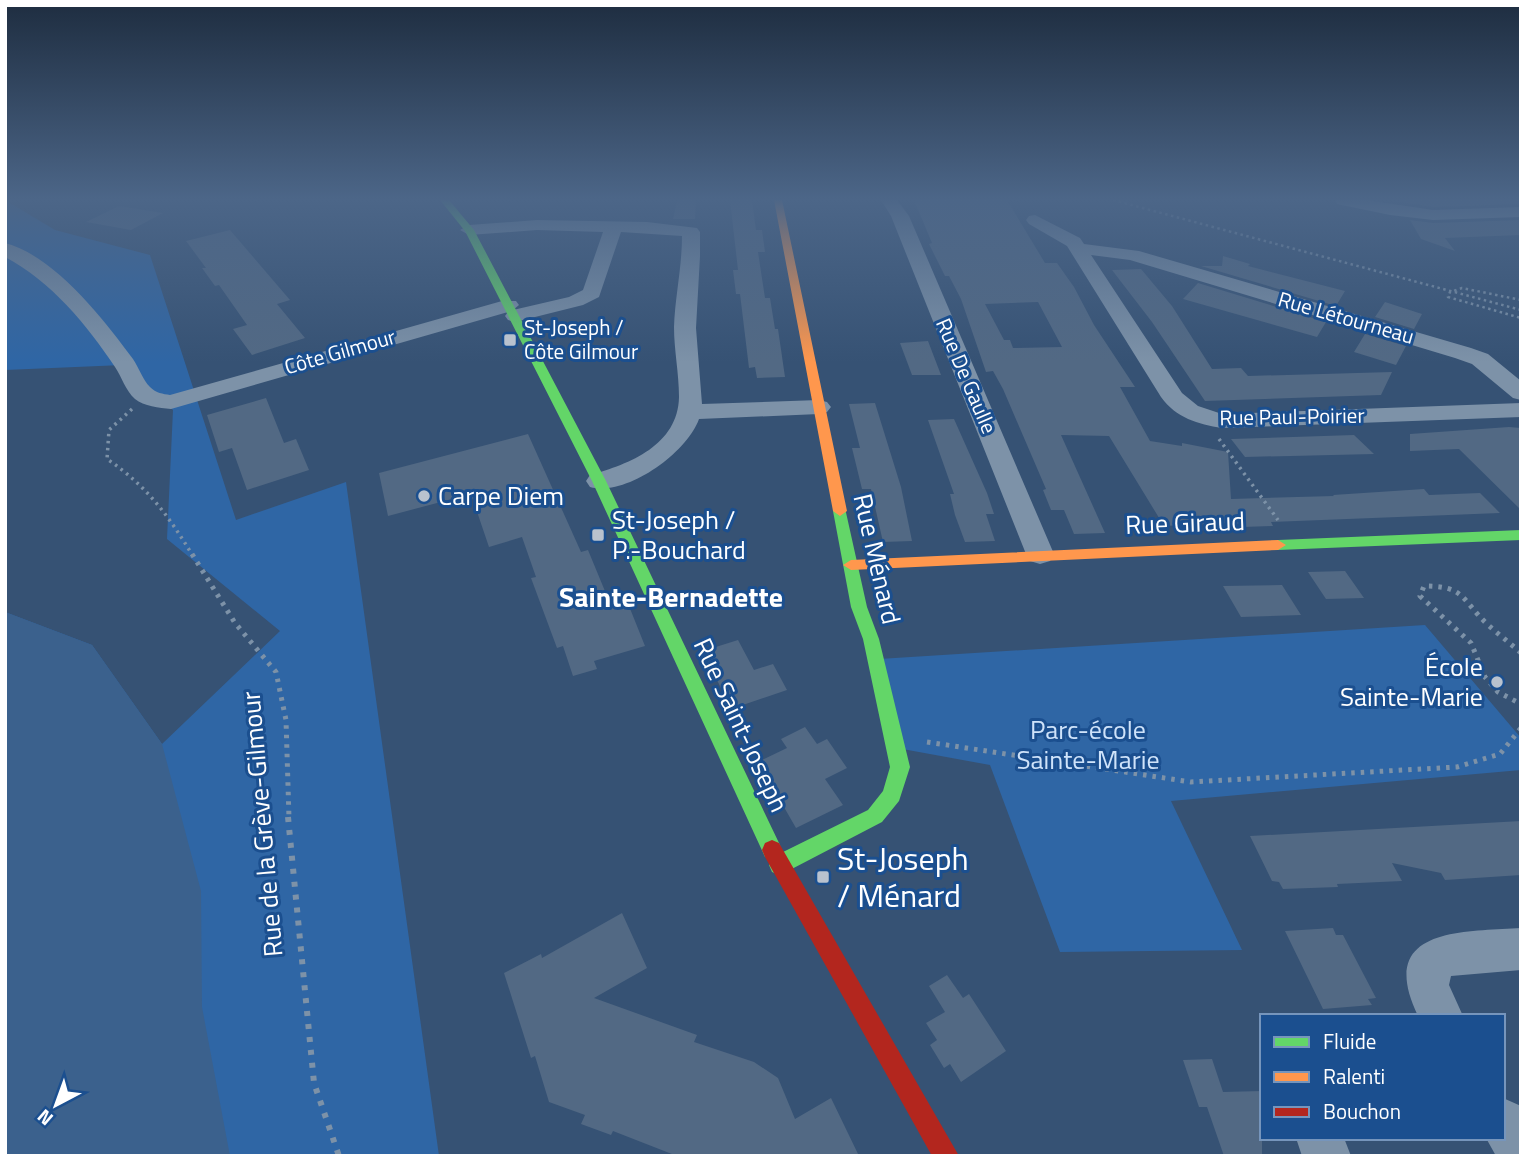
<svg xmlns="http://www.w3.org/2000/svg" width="1526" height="1161" viewBox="0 0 1526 1161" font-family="'Titillium Web',sans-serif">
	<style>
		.green { fill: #2f66a5 }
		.water { fill: #3b618d }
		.building { fill: #526984; fill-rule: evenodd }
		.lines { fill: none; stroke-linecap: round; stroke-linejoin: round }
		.path-far3 { stroke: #7d92a8; stroke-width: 2.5; stroke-dasharray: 2.5 3.5; stroke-linecap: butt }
		.path-far2 { stroke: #7d92a8; stroke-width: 3.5; stroke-dasharray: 2.5 4.5; stroke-linecap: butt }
		.path-far1 { stroke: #7d92a8; stroke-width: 5; stroke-dasharray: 3.5 6; stroke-linecap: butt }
		.path { stroke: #7d92a8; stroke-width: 6; stroke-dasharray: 5 8; stroke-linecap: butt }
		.street { fill: #7d92a8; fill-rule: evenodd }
		.fast { fill: #63d668; fill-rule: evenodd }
		.slow { fill: #ff974d; fill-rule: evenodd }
		.jam { fill: #b3261e; fill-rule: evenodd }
		.poi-dot { fill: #b9c2ce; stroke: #1b4f8f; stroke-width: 2.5 }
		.labels { text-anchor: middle; stroke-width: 6; stroke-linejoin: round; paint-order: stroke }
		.far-street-label { font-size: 21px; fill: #fff; stroke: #1b4f8f }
		.far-poi-label { font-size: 21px; fill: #fff; stroke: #1b4f8f; text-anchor: start }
		.poi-label { font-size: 26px; fill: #fff; stroke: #1b4f8f; text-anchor: start }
		.street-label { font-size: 26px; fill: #fff; stroke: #1b4f8f }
		.park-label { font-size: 26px; fill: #cfe3fa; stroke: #1b4f8f }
		.neighbourhood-label { font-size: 28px; font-weight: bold; fill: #fff; stroke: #1b4f8f }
		.near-poi-label { font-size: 32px; fill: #fff; stroke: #1b4f8f; text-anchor: start }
	</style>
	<rect width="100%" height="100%" fill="#365274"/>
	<path class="green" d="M5,200L55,230L150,255L236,520L346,482L439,1156H5V612L92,645L162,744L280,631L167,539L173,410L123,365L5,370Z
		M1425,625L1521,738V770L1171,801L1242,950L1060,952L990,765L897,748L879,659Z"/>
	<path class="water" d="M5,612L92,645L162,744L201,891L202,1007L230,1156H5Z"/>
	<path class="building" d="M677,200H696L695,219H673Z
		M730,200H752L756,230H762L765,252H758L765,298H770L775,329H778L785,377L757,378L755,367L749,368L740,294H736L733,270H738Z
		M914,200H1007L1045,263H1057L1074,287L1094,325L1135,387H1120L1150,441L1182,446V443L1228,452L1231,499L1334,496L1333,495L1424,489L1429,495L1480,493L1500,513L1271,522L1273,526L1242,527L1240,524L1228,523L1164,526L1109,436L1061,435L1105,533L1074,534L1064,510H1051L1043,490L1046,489L1003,389L993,371L986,372L961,299L949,276H945L929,244L932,243ZM1038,302L1062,347L1013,348L1010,340H1004L985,304Z
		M1399,200H1521V204L1433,207L1400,202Z
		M119,206L163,213L131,230L86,222Z
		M1410,220L1433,223L1521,220V235L1445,238L1455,251L1421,239Z
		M230,230L290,300L277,304L305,338L252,355L233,329L247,325L219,285L215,286L202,268H206L186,241Z
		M1223,256L1250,264L1248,266L1345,291L1336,306L1201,266H1222Z
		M1141,269L1172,306L1212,369L1241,368L1248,376L1392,372L1381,395L1205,401L1152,322L1112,270Z
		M1198,283L1326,322L1317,337L1183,299Z
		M1385,302L1422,314L1414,329L1375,317Z
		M1365,334L1406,346L1396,365L1354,352Z
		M928,341L941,375H912L900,343Z
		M266,398L284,443L296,439L309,470L247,490L232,448L219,452L207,415Z
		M875,403L901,487L912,541L883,542L871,489H862L852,448H860L849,404Z
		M954,419L987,493L994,514H986L995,541L965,542L955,515L950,494H954L928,420Z
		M1509,427L1521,428V510L1459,449L1410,451V434Z
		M528,434L581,552L588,550L607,596L623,591L645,646L594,661L597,669L573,676L563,646L557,648L531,578L536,577L522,537L489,547L471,494L388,516L379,473Z
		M1354,435L1374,454L1245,457L1231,439Z
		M1345,571L1364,598L1326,599L1308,572Z
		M1282,585L1301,615L1241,617L1223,586Z
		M738,640L754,670L773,664L787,690L731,709L703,651Z
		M805,727L817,744L827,739L847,768L825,779L843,805L796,828L758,762L787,748L781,739Z
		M1521,821V875L1445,880L1441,873L1392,863L1402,881L1337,884L1338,887L1283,889L1279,882L1272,881L1250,836Z
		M622,913L647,968L594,998L697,1035L694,1042L754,1062L778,1078L795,1119L831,1098L859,1156H677L613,1131L611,1135L581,1124L585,1115L549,1102L535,1056L531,1058L504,973L541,954L542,958Z
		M1333,928L1336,935H1343L1376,998L1368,999L1372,1005L1323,1009L1285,931Z
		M947,975L963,998L969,994L1006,1051L961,1082L950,1064L944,1068L930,1045L937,1040L926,1023L945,1012L929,986Z
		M1212,1059L1223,1092L1262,1091V1156H1224L1207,1107H1199L1183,1060Z"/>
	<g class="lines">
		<path class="path-far3" d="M1113,200L1521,310
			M1521,300L1462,288L1450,292L1448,297L1521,318"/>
		<path class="path-far2" d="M132,409L109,430L107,459C147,486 168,515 193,556
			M1219,439L1278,520"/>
		<path class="path-far1" d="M192,554L235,623L276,672L286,720L289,818
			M1521,653C1510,643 1498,634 1487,624C1461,599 1465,586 1424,586L1420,596L1471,643L1485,677L1498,692L1521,704
			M927,742L1191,782L1457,767L1500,754L1521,728"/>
		<path class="path" d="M288,817L314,1083L339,1156"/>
		<path class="street" d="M881,200H897L909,216L1054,554L1050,561L1040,564L1030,561L1026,554L891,216Z
			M1335,200H1366L1433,210L1521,207V217L1433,220L1390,215L1337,204Z
			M1035,215L1080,238L1084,244L1139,251L1471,348L1488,354L1521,381V400L1513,398L1472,364L1455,358L1130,260L1091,255L1182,393L1198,406L1222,414L1521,403V417L1222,428C1198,424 1176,418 1161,397L1067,246L1029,224L1026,220L1029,216Z
			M537,220L647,222L697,228L700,232V256L696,328L702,404L819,400L827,402L831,407L827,412L819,414L699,419C687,453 626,497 590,487L586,481L590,475C630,464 678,445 679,397C679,373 674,350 674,327C675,297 682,267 682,236L621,232L599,297L583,305L515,322L508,320L505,316L508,312L171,409C159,408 144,406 135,399C125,390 122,377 115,367C87,325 51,281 5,257V243C55,256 104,320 133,359C139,368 143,380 150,387C156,393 163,394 170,395L502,301H516L519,305L513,310L569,297L583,290L603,232L537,230L469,235L460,230L469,225Z
			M1521,928V970L1451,976L1449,985L1463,1016H1418C1375,927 1462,932 1521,928Z
			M1503,1098L1521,1106V1156H1496L1486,1138H1503Z
			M1296,1138H1344L1351,1156H1302Z"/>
		<path class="fast" d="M440,200H449L474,230L606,481L779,843L782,850L781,853L868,810L883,791L890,767L863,639L851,607L833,511L840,506L845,508L867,607L879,639L910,767L899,801L882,822L786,872L779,875L772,872L769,865L771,859L765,857L592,481L465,231Z
			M1521,530V540L1278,550L1270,545L1278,540Z"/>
		<path class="slow" d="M774,200H782L847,511L840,516L833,511Z
			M1278,540L1286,545L1278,550L851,570L843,565L851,560Z"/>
		<path class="jam" d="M772,840L779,843L959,1156H932L765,857L762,850L765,843Z"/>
	</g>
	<linearGradient id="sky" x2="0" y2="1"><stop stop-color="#1e2d40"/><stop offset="0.55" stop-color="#4c6688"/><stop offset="1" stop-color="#4c6688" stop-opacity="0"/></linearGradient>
	<rect width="1526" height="362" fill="url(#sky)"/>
	<g class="poi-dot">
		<rect x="503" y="333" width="14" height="14" rx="3.5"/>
		<circle cx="424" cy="496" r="7"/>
		<rect x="591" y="528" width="14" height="14" rx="3.5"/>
		<circle cx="1497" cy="682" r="7"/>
		<rect x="816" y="870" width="14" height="14" rx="3.5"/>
	</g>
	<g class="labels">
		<g class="far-street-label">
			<text transform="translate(1346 318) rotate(16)" y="7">Rue Létourneau</text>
			<text transform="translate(340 352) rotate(-16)" y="7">Côte Gilmour</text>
			<text transform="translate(966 376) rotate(67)" y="7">Rue De Gaulle</text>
			<text transform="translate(1292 417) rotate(-1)" y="7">Rue Paul-Poirier</text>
		</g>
		<g class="far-poi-label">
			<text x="524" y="335">St-Joseph /<tspan x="524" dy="24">Côte Gilmour</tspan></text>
		</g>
		<g class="poi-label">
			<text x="438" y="505">Carpe Diem</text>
			<text x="612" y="529">St-Joseph /<tspan x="612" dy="30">P.-Bouchard</tspan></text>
			<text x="1483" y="676" text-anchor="end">École<tspan x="1483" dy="30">Sainte-Marie</tspan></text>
		</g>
		<g class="street-label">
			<text transform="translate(1185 523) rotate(-2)" y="9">Rue Giraud</text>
			<text transform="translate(877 559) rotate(77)" y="9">Rue Ménard</text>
			<text transform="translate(741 725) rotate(65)" y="9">Rue Saint-Joseph</text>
			<text transform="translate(262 824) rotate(-95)" y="9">Rue de la Grève-Gilmour</text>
		</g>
		<g class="park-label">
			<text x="1088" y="739">Parc-école<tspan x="1088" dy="30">Sainte-Marie</tspan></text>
		</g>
		<g class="neighbourhood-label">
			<text x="671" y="607">Sainte-Bernadette</text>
		</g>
		<g class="near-poi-label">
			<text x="837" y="870">St-Joseph<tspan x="837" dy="37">/ Ménard</tspan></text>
		</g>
	</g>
	<rect width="1526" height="1161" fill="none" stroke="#ffffff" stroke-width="14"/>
	<rect x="1260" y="1014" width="245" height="126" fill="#1b4f8f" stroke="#7695bc" stroke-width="2"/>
	<rect x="1274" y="1037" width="35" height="10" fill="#63d668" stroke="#7695bc" stroke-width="2"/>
	<text x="1323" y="1049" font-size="21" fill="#ffffff">Fluide</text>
	<rect x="1274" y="1072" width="35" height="10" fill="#ff974d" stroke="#7695bc" stroke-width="2"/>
	<text x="1323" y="1084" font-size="21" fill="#ffffff">Ralenti</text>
	<rect x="1274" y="1107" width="35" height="10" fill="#b3261e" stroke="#7695bc" stroke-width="2"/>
	<text x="1323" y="1119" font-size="21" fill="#ffffff">Bouchon</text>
	<g transform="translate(56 1105) rotate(221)" stroke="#1b4f8f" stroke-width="5" paint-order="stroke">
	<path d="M0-5L12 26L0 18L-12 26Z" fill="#ffffff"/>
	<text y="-10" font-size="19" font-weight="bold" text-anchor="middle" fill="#ffffff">N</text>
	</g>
</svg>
